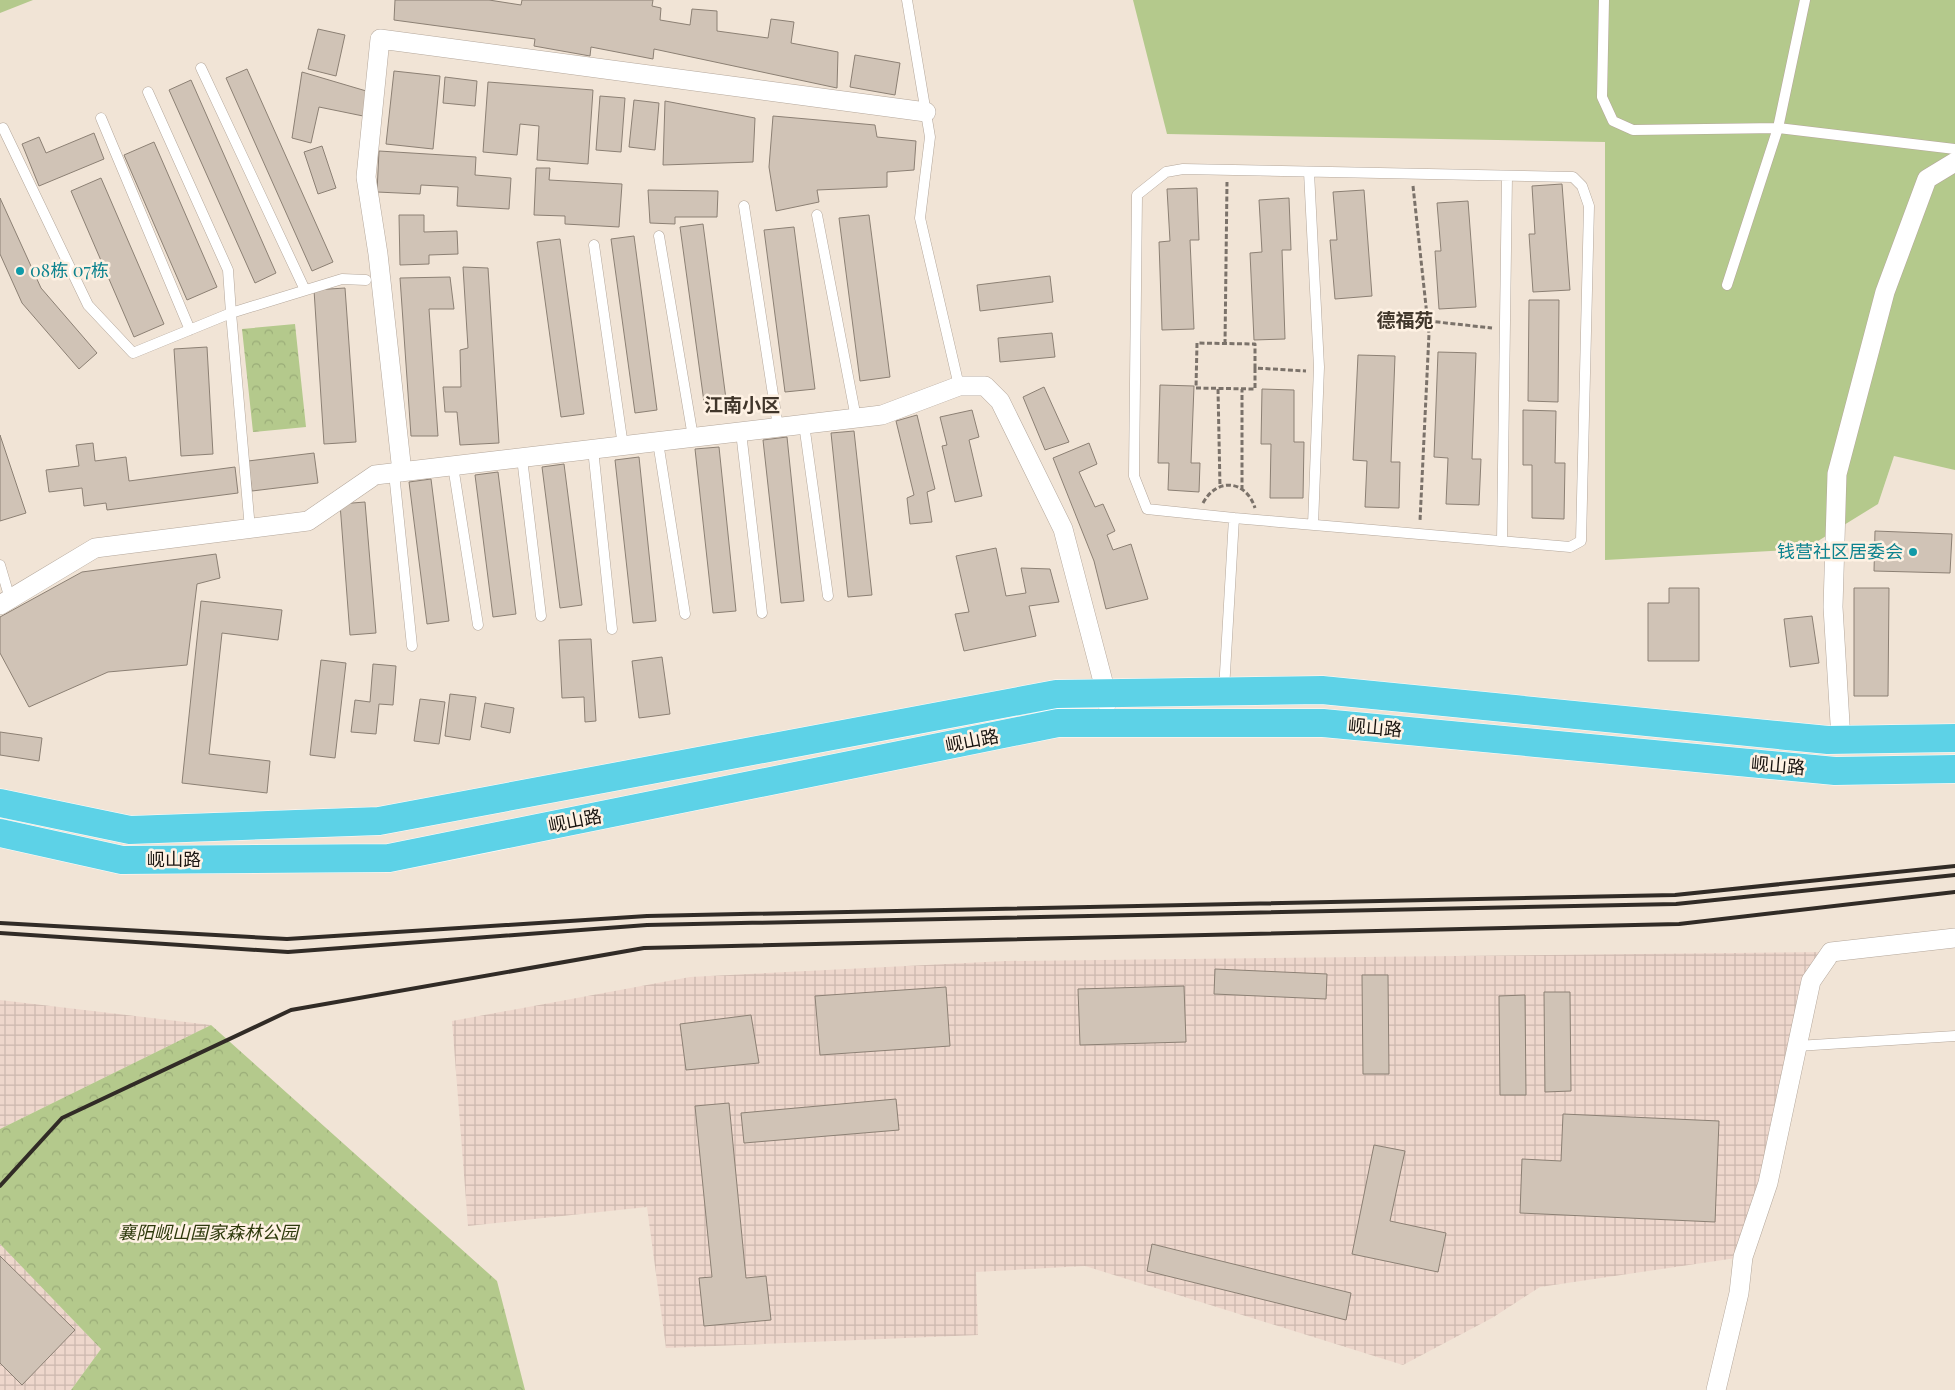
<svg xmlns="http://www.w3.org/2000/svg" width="1955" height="1390" viewBox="0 0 1955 1390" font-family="'Playfair Display','Noto Sans SC',serif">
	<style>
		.industrial { fill: url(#industrial-grid) }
		.green { fill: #b4c98c }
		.forest { fill: url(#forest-crowns) }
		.building { fill: #d0c3b6; stroke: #8c8074 }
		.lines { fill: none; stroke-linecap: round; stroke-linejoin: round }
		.lane-casing { stroke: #b4a79b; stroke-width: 11 }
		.street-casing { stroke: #b4a79b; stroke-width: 20 }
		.highway-casing { stroke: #fff; stroke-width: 29 }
		.path { stroke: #7b726a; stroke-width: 3; stroke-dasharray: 5 2.5; stroke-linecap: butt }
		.lane { stroke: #fff; stroke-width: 10 }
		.street { stroke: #fff; stroke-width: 19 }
		.highway { stroke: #5dd2e7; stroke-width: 28 }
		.rail { stroke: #312b26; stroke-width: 4 }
		.culture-dot { fill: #0f9aa8; stroke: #fef1e3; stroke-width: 2 }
		.labels { text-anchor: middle; stroke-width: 5; stroke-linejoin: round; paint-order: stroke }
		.culture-label { font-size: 18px; fill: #0d838f; stroke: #fef1e3; text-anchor: start }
		.street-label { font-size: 18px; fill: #191410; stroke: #fef1e3 }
		.park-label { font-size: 18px; font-style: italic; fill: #2e3a0c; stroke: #fef1e3 }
		.neighbourhood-label { font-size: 19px; font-weight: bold; fill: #40362b; stroke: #fef1e3 }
	</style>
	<defs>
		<pattern id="industrial-grid" width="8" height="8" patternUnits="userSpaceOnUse" patternTransform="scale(1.25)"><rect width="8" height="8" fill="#eed7cc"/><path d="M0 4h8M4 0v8" fill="none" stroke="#ccb8ae"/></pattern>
		<pattern id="forest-crowns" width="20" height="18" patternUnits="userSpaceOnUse" patternTransform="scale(1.25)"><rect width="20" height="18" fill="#b4c98c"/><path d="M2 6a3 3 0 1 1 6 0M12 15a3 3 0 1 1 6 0" fill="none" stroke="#9aac78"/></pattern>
	</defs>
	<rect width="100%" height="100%" fill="#f1e4d6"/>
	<path class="industrial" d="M1831,952L1811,981L1743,1257L1540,1287L1492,1318L1403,1365L1085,1266L976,1272L978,1335L666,1348L647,1207L468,1226L452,1021L690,977L1006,961Z
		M0,1000L211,1025L0,1129Z
		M0,1244L101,1349L71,1390H0Z"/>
	<path class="green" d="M0,0H33L0,13Z
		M1133,0H1955V470L1894,456L1878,504L1805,549L1605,560V142L1167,134Z"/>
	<path class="forest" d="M295,324L306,427L253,432L242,329Z
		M211,1025L497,1281L525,1390H71L101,1349L0,1244V1129Z"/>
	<path class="building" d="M395,0H489L521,5L522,0H653L652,6L661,8L660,20L690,25L692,9L717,11V31L768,38L771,19L794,22L791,43L838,52L837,88L654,49L653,59L591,47L590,56L534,46L535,39L394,20Z
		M318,29L345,35L336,76L308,69Z
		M855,55L900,63L895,95L850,87Z
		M247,69L333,262L312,271L226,78Z
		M394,71L440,76L433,149L386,144Z
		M302,72L373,93L368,117L319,107L311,143L292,138Z
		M445,77L477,81L475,106L443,103Z
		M191,80L276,273L255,283L169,90Z
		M488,82L593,90L588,164L537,160L539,126L520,124L517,155L483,152Z
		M600,96L625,98L621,152L596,150Z
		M634,100L659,103L655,150L629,147Z
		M665,101L755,118L753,162L663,165Z
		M773,116L875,125L877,137L916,141L914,170L887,172V187L817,190L819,202L776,211L769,167Z
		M94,133L104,159L39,186L22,144L39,137L46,153Z
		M154,142L217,287L187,300L124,155Z
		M322,146L336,188L318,194L304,152Z
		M379,151L476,157L475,175L511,178L509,209L457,206L458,187L421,185L420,194L377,192Z
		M536,168H550L549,180L622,184L619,227L565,224V216L534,215Z
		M101,178L164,324L134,337L71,191Z
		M1562,184L1570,290L1533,292L1529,234H1535L1532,186Z
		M1197,188L1199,240H1190L1194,329L1162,330L1159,242L1170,241L1167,189Z
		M648,190L718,191L717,217H675V224L650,223Z
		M1364,190L1372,296L1335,299L1330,240H1337L1333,192Z
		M0,198L41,288L97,353L79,369L22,303L0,254Z
		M1289,198L1291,250H1282L1285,339L1254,340L1250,253L1262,252L1259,200Z
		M1468,201L1476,307L1439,309L1435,251H1441L1437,203Z
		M399,215H424V232L457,231L458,254L429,255V264L400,265Z
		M869,215L890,377L860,381L839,218Z
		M703,224L726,399L704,402L680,227Z
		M794,227L815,389L785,392L764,230Z
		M634,236L657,410L635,413L611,239Z
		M560,239L584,414L561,417L537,242Z
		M463,267L488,268L499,443L460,445L457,412H445L443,387H461L460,350L468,348Z
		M1050,276L1053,302L980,311L977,285Z
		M450,277L454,309H429L438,436H411L400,278Z
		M345,288L356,442L324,444L314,290Z
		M1529,300H1559L1558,402L1528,401Z
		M1052,333L1055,357L1000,362L998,338Z
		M207,347L213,454L181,456L174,349Z
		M1438,352L1476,353L1472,459H1481L1479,505L1446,504L1448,458L1434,457Z
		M1358,355L1395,356L1391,462H1400L1399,508L1365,507L1367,461L1353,460Z
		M1160,385L1194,386L1191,463H1200L1199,492L1168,490L1169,463H1158Z
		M1044,387L1069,442L1045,450L1023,397Z
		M1262,389L1294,390V442H1304L1303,498H1270L1271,444H1261Z
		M972,410L979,437L969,440L982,496L955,502L942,446L947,445L940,417Z
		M1523,410L1556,411L1555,463H1565L1564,519L1532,518V465H1523Z
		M917,415L935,489L927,492L932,522L910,524L907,498L914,495L896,421Z
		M854,431L872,595L848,597L831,433Z
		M0,435L26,513L0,521Z
		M787,437L804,601L781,603L763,440Z
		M93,443L95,461L126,457L129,481L235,467L238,493L107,510L106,503L84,506L82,488L49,492L46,470L79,466L76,445Z
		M1089,443L1097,464L1079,472L1095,507L1103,504L1115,531L1107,535L1113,550L1131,544L1148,599L1106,609L1094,561L1053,458Z
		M719,447L736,611L713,613L695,449Z
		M314,453L318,483L252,491L248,461Z
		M639,457L656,621L633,623L615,460Z
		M564,464L582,605L560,608L542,467Z
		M498,472L516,614L493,617L475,475Z
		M431,479L449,621L427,624L409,482Z
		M365,502L376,633L350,635L340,504Z
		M1875,531L1952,534L1950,573L1874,571Z
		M996,548L1006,596L1026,593L1021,568L1050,569L1059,602L1029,606L1036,636L964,651L955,614L969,612L956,556Z
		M216,554L220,578L197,584L187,665L108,672L29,707L0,653V617L82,572Z
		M1669,588H1699V661H1648V603H1669Z
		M1854,588H1889L1888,696H1854Z
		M201,601L282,610L278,640L222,633L209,754L270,761L267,793L182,783Z
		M1812,616L1819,663L1790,667L1784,619Z
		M591,639L596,721L585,722L584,697L562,698L559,640Z
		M662,657L670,714L639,718L632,661Z
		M321,660L346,663L335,758L310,755Z
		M373,664L396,666L393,705L379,704L376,734L351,732L355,700L370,702Z
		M450,694L476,697L470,740L445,736Z
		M420,699L445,702L439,744L414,741Z
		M485,703L514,708L510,733L481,727Z
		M0,732L42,738L39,761L0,755Z
		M1215,969L1327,974L1326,999L1214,994Z
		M1362,975H1388L1389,1074H1363Z
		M1184,986L1186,1042L1080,1045L1078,989Z
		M946,987L950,1046L820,1055L815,996Z
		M1544,992H1570L1571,1091L1545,1092Z
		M1525,995L1526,1095H1500L1499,996Z
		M751,1015L759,1063L686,1070L680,1024Z
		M896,1099L899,1130L744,1143L741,1113Z
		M729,1103L746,1278L766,1276L771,1320L704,1326L699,1278L712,1277L695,1106Z
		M1563,1114L1719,1121L1715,1222L1520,1213L1522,1159L1561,1161Z
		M1374,1145L1405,1151L1390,1221L1446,1233L1438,1272L1352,1254Z
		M1152,1244L1351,1293L1346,1320L1147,1271Z
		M0,1256L75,1330L22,1385L0,1363Z"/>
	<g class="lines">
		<g class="lane-casing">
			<path id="lane" d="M907,0L930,137L920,218L959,386
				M1604,0L1602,97L1613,121L1633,130L1778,128L1955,149
				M201,68L305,290
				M148,92L228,270L231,313L342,279L366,280
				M101,118L190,330
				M3,128L88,305L133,353L231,313L250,529
				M1309,172L1319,367L1313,525
				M744,206L778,427
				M817,215L856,418
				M659,236L693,437
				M594,245L623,446
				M1727,285L1778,128L1805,0
				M804,424L828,596
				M741,432L762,613
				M658,442L685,614
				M593,449L612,629
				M522,458L541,616
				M453,466L478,625
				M394,473L412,646
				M1502,541L1507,176
				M0,565L10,599
				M1224,690L1234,518L1147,509L1134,476L1137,195L1166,172L1183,169L1573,177L1582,186L1589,206L1581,541L1570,547L1234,518
				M1797,1046L1955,1036"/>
		</g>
		<g class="street-casing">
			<path id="street" d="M402,472L378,254L366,177L380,39L926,112
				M0,605L95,548L308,521L375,475L882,415L959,386H985L1000,401L1063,529L1106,693L1107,703
				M1841,740L1833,607L1837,474L1885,292L1927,179L1955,162
				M1716,1390L1739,1293L1743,1257L1768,1183L1811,981L1831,952L1955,938"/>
		</g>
		<g class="highway-casing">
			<path id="highway" d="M0,803L130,830L379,821L1056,694L1322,690L1828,740L1955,738
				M0,833L122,860L389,858L1058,723H1323L1835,771L1955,769"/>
		</g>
		<path class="path" d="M1413,186L1429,334L1420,521
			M1428,321L1492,328
			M1225,344L1227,182
			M1255,368V389L1196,388L1197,343L1255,344V368L1306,371
			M1218,389L1220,487
			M1242,490V389
			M1203,503C1217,477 1246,480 1255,508"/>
		<use href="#lane" class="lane"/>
		<use href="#street" class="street"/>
		<use href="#highway" class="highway"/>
		<path class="rail" d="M0,923L287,939L647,916L1675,895L1955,866
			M0,933L288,952L647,925L1676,904L1955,875
			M0,1186L62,1118L291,1010L644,948L1679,924L1955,892"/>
	</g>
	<g class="culture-dot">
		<circle cx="20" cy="271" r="5"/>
		<circle cx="1913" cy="552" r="5"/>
	</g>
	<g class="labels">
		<g class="culture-label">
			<text x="30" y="277">08栋 07栋</text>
			<text x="1903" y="558" text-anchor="end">钱营社区居委会</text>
		</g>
		<g class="street-label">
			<text transform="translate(1375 728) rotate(5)" y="6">岘山路</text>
			<text transform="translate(972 741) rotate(-11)" y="6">岘山路</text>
			<text transform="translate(1778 766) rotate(5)" y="6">岘山路</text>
			<text transform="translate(575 821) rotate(-11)" y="6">岘山路</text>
			<text x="174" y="866">岘山路</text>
		</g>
		<g class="park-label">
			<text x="208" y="1239">襄阳岘山国家森林公园</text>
		</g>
		<g class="neighbourhood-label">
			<text x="1405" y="327">德福苑</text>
			<text x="742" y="412">江南小区</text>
		</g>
	</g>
</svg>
